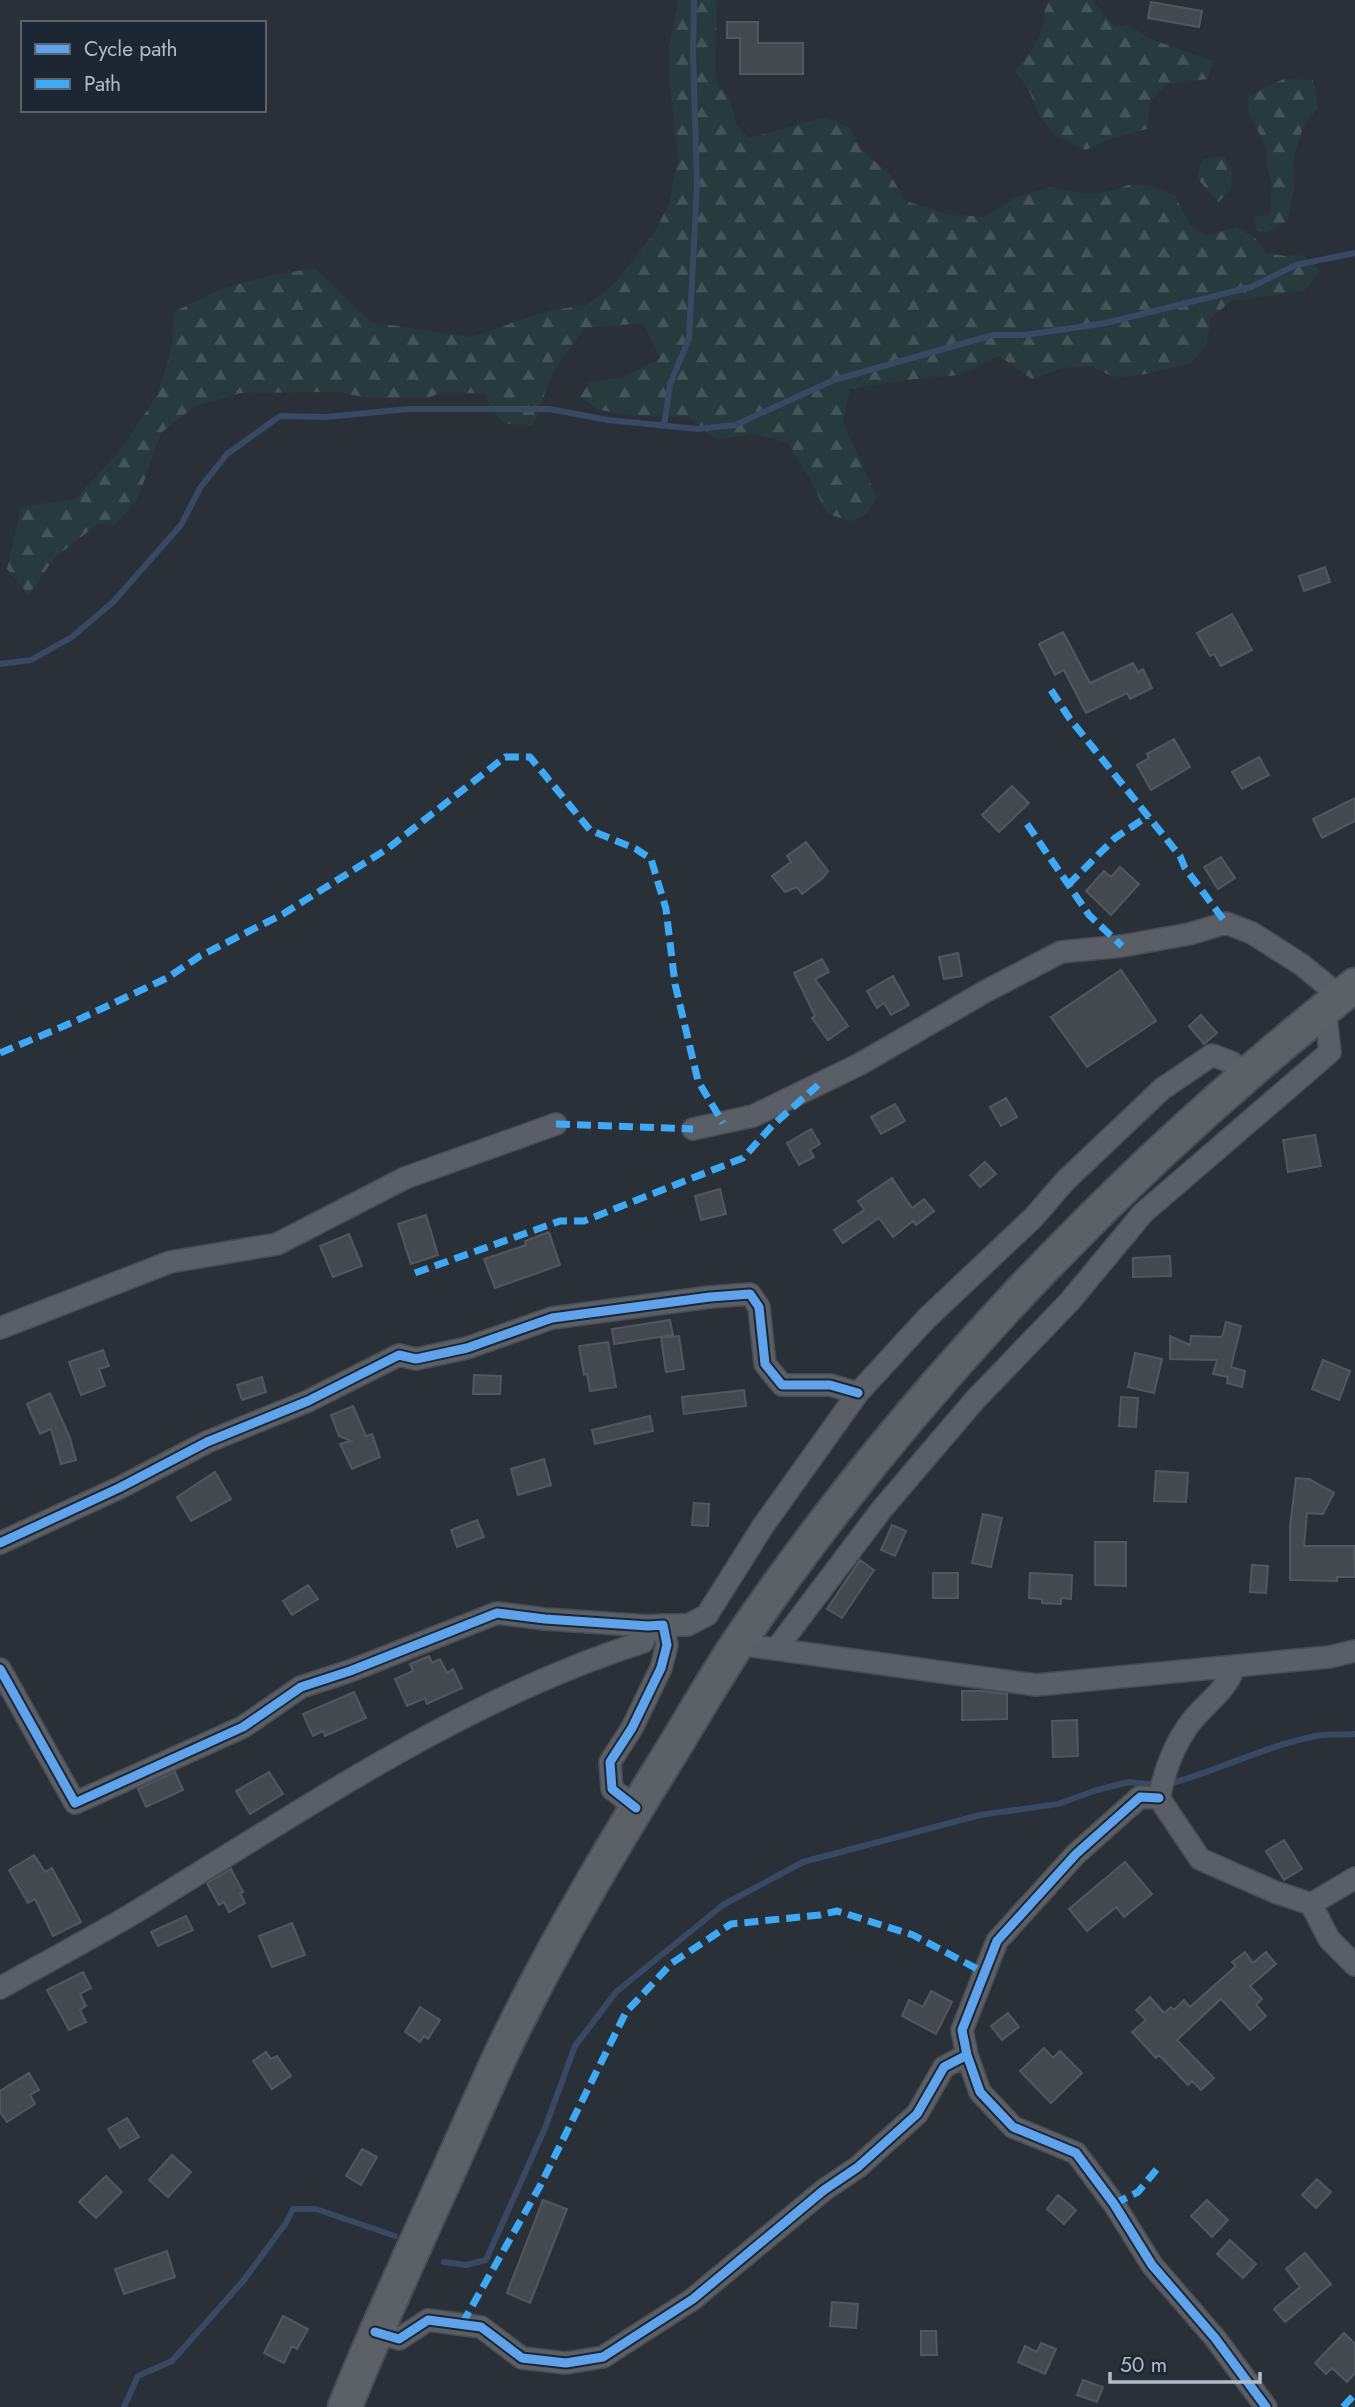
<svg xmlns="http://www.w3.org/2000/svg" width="1355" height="2407" viewBox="0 0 1355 2407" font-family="Jost,sans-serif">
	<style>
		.forest { fill: url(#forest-firs) }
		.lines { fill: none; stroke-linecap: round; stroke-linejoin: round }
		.stream { stroke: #384963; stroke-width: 6 }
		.building { fill: #444950; stroke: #52575f; stroke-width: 2 }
		.minor-casing { stroke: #484c53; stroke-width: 24 }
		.primary-casing { stroke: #484c55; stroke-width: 37 }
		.minor { stroke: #5a5e66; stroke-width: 21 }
		.primary { stroke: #5c6168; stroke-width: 33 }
		.quiet { stroke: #3fa9f5; stroke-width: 7; stroke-dasharray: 14 7; stroke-linecap: butt }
		.cycleway-casing { stroke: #1d2633; stroke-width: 13 }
		.cycleway { stroke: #60a3ed; stroke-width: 9 }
	</style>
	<defs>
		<pattern id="forest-firs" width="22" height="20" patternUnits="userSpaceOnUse" patternTransform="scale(1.75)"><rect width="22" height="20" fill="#273a3e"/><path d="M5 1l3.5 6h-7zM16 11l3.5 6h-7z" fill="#445559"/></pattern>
	</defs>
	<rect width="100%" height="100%" fill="#2a3038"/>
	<path class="forest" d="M676,0H717L715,79L730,98L736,124L749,138L826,117L849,127L860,148L890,175L906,201L947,214L984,217L1015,198L1049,187L1085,194L1106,192L1132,184L1155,187L1176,197L1189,224L1208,236L1236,227L1255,238L1267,253L1285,256L1302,254L1320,271L1304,291L1231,301L1211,318L1206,347L1191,363L1146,374L1115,378L1092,366L1063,368L1032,379L999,356L959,375L906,380L850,389L843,422L877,498L866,514L852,521L827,514L812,482L787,442L752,434L717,439L710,435L689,417L638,416L599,410L580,397L590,382L623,378L660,358L643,323L586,328C572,345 557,363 548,384C543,397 539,412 533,426C498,425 502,423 484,394L444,392L427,398H368L339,392L241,393L195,406L161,433L138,498L115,525L98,524L54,558L29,595L7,569L21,507L75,499L119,452L158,394L172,346L174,312L221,289L269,276L315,268L371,322L471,337L547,311L586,305L614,284L654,233L669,204L678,156L669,80V45L678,4Z
		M1051,0H1092L1116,27L1126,24L1153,40L1213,61L1208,79L1167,84L1150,101L1147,129L1106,140L1086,150L1051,132L1038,113L1029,90L1015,71C1025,59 1035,47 1041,32C1047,19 1040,12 1051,0Z
		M1284,79L1313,80L1318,107L1303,127L1293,160L1294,190L1287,221L1266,233L1257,230L1253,217L1269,215L1272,185L1267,167V148L1249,114L1248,99L1263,88Z
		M1224,156L1232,172L1231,190L1218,202L1197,178L1202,159Z"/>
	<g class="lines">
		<path class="stream" d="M664,426L670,384L689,339L697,186L693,51L694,0
			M0,664L31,660L72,637L113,602L181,525L200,488L227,454L280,416L326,417L408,409H549L608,420L698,429L735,425L834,380L993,335H1025L1106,323L1251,287L1296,265L1355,253
			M1169,1784C1220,1770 1269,1744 1322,1735C1332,1734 1344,1735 1355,1734
			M444,2262L466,2265L486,2260L545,2128L575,2046L616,1992L723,1905L803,1862L980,1815L1058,1804L1094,1791L1128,1782L1158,1785
			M124,2407L138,2376L172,2361L243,2281L286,2223L293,2209H316L395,2236"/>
	</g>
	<path class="building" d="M1151,2L1202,11L1199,27L1148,18Z
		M727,22H758V43H803V74H740V38H727Z
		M1325,567L1330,582L1304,591L1299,576Z
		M1232,614L1252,650L1221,666L1214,654L1210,656L1197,633Z
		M1063,632L1090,683L1133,663L1138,672L1143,669L1152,688L1130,699L1127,693L1086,713L1064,670L1055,675L1039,644Z
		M1174,739L1190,767L1151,790L1137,765L1149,758L1147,754Z
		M1259,757L1269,775L1242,789L1232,772Z
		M1012,786L1029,803L999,832L982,815Z
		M1355,798V821L1322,838L1313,819Z
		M806,842L828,871L823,878L802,894L797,887L785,892L772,876L791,862L787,856Z
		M1221,857L1235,878L1218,889L1204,867Z
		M1120,867L1139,884L1111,915L1086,891L1104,871L1111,877Z
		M958,953L962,976L944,979L939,957Z
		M822,959L829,972L815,979L848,1026L828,1040L812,1018L815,1016L794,973Z
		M1121,970L1156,1021L1087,1067L1051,1017Z
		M893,976L909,1005L891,1015L884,1003L877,1008L867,991Z
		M1201,1015L1217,1033L1204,1044L1189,1026Z
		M1006,1098L1017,1117L1001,1126L990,1107Z
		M895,1104L905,1121L881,1134L871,1117Z
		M811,1129L820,1144L810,1150L814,1157L799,1165L787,1143Z
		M1315,1135L1321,1166L1288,1172L1283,1140Z
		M985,1162L996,1174L980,1187L970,1175Z
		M892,1178L912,1208L924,1199L934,1211L916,1225L913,1221L893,1237L879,1218L843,1243L834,1230L864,1210L858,1201Z
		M720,1189L726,1214L701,1220L695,1196Z
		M426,1215L438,1255L411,1264L398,1224Z
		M549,1232L560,1265L495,1288L484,1259L526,1245L525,1241Z
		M349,1234L362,1266L333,1277L320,1246Z
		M1170,1256L1171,1276L1133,1277V1258Z
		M670,1320L673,1335L614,1344L612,1329Z
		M1226,1322L1241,1326L1231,1367L1245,1371L1242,1387L1227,1383L1228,1377L1213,1374L1217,1360L1170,1359V1336L1190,1345L1191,1336L1222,1337Z
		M679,1336L684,1369L666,1372L661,1338Z
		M608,1342L616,1387L590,1391L587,1374L584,1375L579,1346Z
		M103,1350L109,1366L99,1369L105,1386L81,1395L69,1362Z
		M1135,1353L1162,1359L1154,1393L1128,1387Z
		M1323,1360L1350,1371L1339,1400L1312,1389Z
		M474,1375L501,1376L500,1394H473Z
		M262,1377L266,1392L242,1400L237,1385Z
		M744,1390L746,1406L684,1414L682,1397Z
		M50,1393L70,1438L76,1460L61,1464L51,1429L40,1434L27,1404Z
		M1121,1397L1138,1398L1136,1427L1119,1426Z
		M353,1406L366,1436L372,1434L380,1457L352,1469L340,1444L351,1441L339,1436L331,1415Z
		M650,1416L653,1431L595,1444L592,1430Z
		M544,1459L551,1485L518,1495L511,1469Z
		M1156,1471L1188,1473L1186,1502L1154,1501Z
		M215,1472L231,1499L191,1521L177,1497Z
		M1296,1478L1309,1479L1334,1493L1323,1514L1307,1513L1304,1546H1354L1355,1577H1337V1581L1290,1580V1527Z
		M694,1503L709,1504L708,1526L692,1525Z
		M983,1514L1002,1518L991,1567L972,1563Z
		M477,1520L484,1537L457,1547L451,1530Z
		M892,1525L906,1531L895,1556L881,1550Z
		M1095,1542H1126V1586L1095,1585Z
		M860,1560L874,1570L842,1618L827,1609Z
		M1252,1565L1268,1566L1266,1593L1250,1592Z
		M933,1573H958V1598H933Z
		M1030,1573L1072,1575L1071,1599L1061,1598V1604L1042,1603V1599L1029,1598Z
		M308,1585L318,1599L292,1615L283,1601Z
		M429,1656L432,1663L440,1659L447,1673L453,1669L462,1688L427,1704L425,1698L407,1706L395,1679L413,1671L410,1664Z
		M962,1691H981L1007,1694V1719L962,1720Z
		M354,1692L366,1718L325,1736L323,1731L313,1736L303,1714Z
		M1077,1720L1078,1756L1053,1757L1052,1721Z
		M175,1772L183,1790L146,1807L138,1789Z
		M269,1772L283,1794L250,1814L236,1791Z
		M1284,1840L1302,1869L1284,1880L1266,1851Z
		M34,1855L45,1872L52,1868L81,1922L53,1936L35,1899L28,1903L9,1870Z
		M1125,1862L1152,1894L1124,1917L1116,1907L1087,1931L1069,1909Z
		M231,1869L243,1892L240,1893L245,1903L229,1912L224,1902L219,1905L207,1883Z
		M186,1916L193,1930L158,1946L151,1932Z
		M292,1923L305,1955L272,1967L259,1936Z
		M1245,1952L1253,1963L1266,1952L1276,1964L1250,1986L1262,1999L1256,2005L1266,2016L1250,2030L1221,1999L1177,2040L1214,2078L1201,2090L1192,2081L1188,2085L1159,2055L1156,2058L1132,2032L1146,2020L1136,2010L1150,1997L1164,2013L1171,2007L1174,2010L1184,2000L1190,2007L1236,1966L1232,1962Z
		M83,1972L91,1988L80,1994L86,2006L80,2010L86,2022L69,2030L47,1990Z
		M931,1991L952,2002L936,2034L902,2016L909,2000L923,2007Z
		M420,2007L440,2020L428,2039L424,2036L420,2042L405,2032Z
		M1008,2013L1019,2027L1002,2040L991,2026Z
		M1044,2048L1053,2058L1060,2051L1082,2073L1051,2103L1020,2071Z
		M266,2052L271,2059L277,2056L291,2076L272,2089L253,2061Z
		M29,2073L39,2090L30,2095L35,2104L7,2122L0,2112V2091Z
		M127,2118L139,2137L120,2148L108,2129Z
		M362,2149L377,2157L361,2185L346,2176Z
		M172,2155L191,2172L168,2197L149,2180Z
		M106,2176L122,2192L96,2218L79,2202Z
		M1317,2179L1331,2192L1316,2208L1302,2195Z
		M1058,2195L1076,2210L1064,2224L1047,2209Z
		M543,2200L567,2209L530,2303L507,2293Z
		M1207,2200L1228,2220L1212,2237L1191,2216Z
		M1230,2240L1256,2264L1243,2278L1217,2254Z
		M167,2251L175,2277L124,2294L115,2269Z
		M1305,2253L1331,2284L1285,2322L1274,2309L1300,2287L1286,2269Z
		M832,2302L858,2304L856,2328L830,2326Z
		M283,2316L308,2329L297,2349L292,2346L284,2363L264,2353Z
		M921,2331H936L937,2355H921Z
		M1344,2333L1355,2344V2373L1347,2382L1332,2368L1326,2374L1315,2363Z
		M1041,2343L1056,2349L1045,2374L1018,2362L1025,2346L1037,2352Z
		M1083,2380L1103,2387L1097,2402L1077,2395Z"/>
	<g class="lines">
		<g class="minor-casing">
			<path id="minor" d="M693,1129L753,1116L860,1064L986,991L1061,952L1122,946L1189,934L1226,923L1252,933L1302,965L1341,997
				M0,1328L170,1262L277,1244L405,1178L556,1124
				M0,1543L119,1488L207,1442L308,1401L399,1355L416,1359L467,1348L552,1318L710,1297L750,1294L759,1307L765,1364L782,1385H830L858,1393
				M663,1625H688L707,1615L763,1526L858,1393L927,1318L1034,1217L1065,1181L1162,1089L1212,1055L1231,1062L1249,1075
				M738,1644L1036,1685L1329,1657L1355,1651
				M777,1648L882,1509L974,1401L1070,1301L1143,1213L1330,1052L1325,1009
				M1235,1666C1224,1695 1204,1703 1188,1726C1173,1747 1164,1773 1159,1798L1200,1859L1275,1892L1311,1904L1329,1939L1355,1965
				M0,1669L75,1803L243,1727L301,1687L350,1671L497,1613L545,1619L648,1626L663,1625L667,1645L661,1668L632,1728L610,1762L612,1789L636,1808
				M1159,1798L1140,1797L1076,1854L997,1941L962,2030L967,2055L980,2092L1013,2127L1076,2153L1114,2204L1152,2265L1215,2338L1266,2407
				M1311,1904L1355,1878
				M0,1988C45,1963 90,1939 134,1913C298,1814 458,1701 643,1642L648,1626
				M375,2332L399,2339L428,2320L481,2327L522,2358L566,2363L603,2357L693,2299L824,2190L858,2167L917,2114L944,2067L967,2055"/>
		</g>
		<g class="primary-casing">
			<path id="primary" d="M345,2407C371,2341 401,2277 430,2212C455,2158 478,2104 503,2050C553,1946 612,1847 673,1749C694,1714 715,1678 738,1643C905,1397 1122,1169 1355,985"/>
		</g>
		<use href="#minor" class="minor"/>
		<use href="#primary" class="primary"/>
		<path class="quiet" d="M1051,690L1070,719L1180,856L1185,868L1226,923
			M1027,824L1089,915L1122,946
			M1068,885L1115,838L1148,816
			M0,1053L71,1023L167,978L200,956L283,914L387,849L505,757H530L590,830L636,849L651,859L666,909L675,984L698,1081L723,1123
			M556,1124L693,1129
			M415,1273L560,1221H584L743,1158L772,1126L818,1085
			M1114,2204L1138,2192L1161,2164
			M462,2324L540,2186L626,2012L672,1963L731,1924L820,1915L837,1911L913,1935L985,1973
			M1343,2407L1355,2394"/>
		<g class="cycleway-casing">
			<path id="cycleway" d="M0,1543L119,1488L207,1442L308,1401L399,1355L416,1359L467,1348L552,1318L710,1297L750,1294L759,1307L765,1364L782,1385H830L858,1393
				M0,1669L75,1803L243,1727L301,1687L350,1671L497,1613L545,1619L648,1626L663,1625L667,1645L661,1668L632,1728L610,1762L612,1789L636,1808
				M1159,1798L1140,1797L1076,1854L997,1941L962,2030L967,2055L980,2092L1013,2127L1076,2153L1114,2204L1152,2265L1215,2338L1266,2407
				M375,2332L399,2339L428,2320L481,2327L522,2358L566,2363L603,2357L693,2299L824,2190L858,2167L917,2114L944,2067L967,2055"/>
		</g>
		<use href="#cycleway" class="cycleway"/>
	</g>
	<rect x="21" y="21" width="245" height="91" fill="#1d2633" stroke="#59626f" stroke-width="2"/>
	<rect x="35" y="44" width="35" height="10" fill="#60a3ed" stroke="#59626f" stroke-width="2"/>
	<text x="84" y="56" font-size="21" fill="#b4bcc9">Cycle path</text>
	<rect x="35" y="79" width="35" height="10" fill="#3fa9f5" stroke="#59626f" stroke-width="2"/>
	<text x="84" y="91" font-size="21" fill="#b4bcc9">Path</text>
	<path d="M1110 2372v10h150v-10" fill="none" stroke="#b4bcc9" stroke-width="3.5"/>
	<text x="1120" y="2372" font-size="21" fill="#b4bcc9" stroke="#1d2633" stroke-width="5" paint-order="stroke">50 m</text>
</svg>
